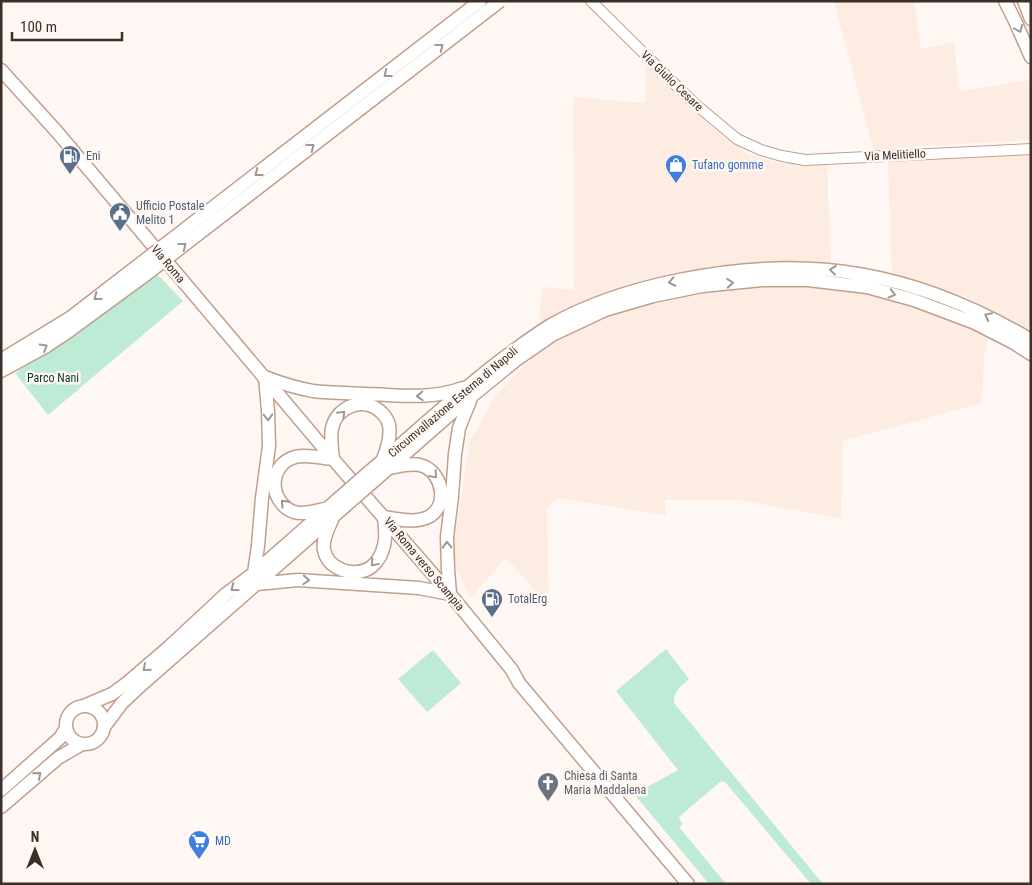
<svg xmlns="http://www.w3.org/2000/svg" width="1032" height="885" viewBox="0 0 1032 885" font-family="'Roboto Condensed',sans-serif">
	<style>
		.built { fill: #fdece2 }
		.green { fill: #bdebd5 }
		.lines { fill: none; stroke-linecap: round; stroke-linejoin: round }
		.tertiary-casing { stroke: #c0a08d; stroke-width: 12 }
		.primary-casing { stroke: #c0a08d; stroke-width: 15 }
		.trunk-casing { stroke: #c0a08d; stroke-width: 15 }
		.tertiary { stroke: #fff; stroke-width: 10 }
		.primary { stroke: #fff; stroke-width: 12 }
		.trunk { stroke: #fff; stroke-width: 12 }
		.trunk-bridge-casing { stroke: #c0a08d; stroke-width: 15; stroke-linecap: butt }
		.trunk-bridge { stroke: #fff; stroke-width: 12 }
		.oneway { stroke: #9e9793 }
		.labels { text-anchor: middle; stroke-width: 5; stroke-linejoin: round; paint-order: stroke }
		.street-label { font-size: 12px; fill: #3c2f27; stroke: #fff7f3 }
		.service-label { font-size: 12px; fill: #4e5e75; stroke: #fff7f3; text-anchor: start }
		.shop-label { font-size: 12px; fill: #366cbe; stroke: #fff7f3; text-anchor: start }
		.park-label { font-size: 12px; fill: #083525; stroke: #fff7f3 }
		.worship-label { font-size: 12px; fill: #5b616d; stroke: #fff7f3; text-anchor: start }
	</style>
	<rect width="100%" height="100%" fill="#fff7f3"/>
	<path class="built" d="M834,1H914L921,49L954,42L959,91L1031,80V140L920,146L874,152Z
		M645,63L718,133L748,154L778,163H827L831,264L795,262L718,268L543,325L539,314L543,287L574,290L573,97L646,103Z
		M1031,154V332L1016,323L964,296L922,282L892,276L888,161Z
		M759,284H807L868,292L923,309L970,327L988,336L984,356L982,403L843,441L841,518L738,500H665L666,515L557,498L547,509L549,606L506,558L470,598L452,558L469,443L496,395L539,351L571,332L608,314L653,300L698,292Z"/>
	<path class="green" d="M158,275L183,301L48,415L15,373Z
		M666,649L689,679C681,686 673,692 674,703L823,884H811L725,782L721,781L679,817L680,820L683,824L679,827L726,884H709L634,794L678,770L616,691Z
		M433,650L461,683L427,712L398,679Z"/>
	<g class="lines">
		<g class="tertiary-casing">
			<path id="tertiary" d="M591,1L694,103L737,139L761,150L782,156L805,160L1031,149"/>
		</g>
		<g class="primary-casing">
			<path id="primary" d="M1,70L58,133L333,459L450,594L512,670L519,683L688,884
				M66 725a19 19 0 1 1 38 0a19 19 0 1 1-38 0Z
				M1,790L60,738L66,728
				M1,807L58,758L82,744"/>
		</g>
		<g class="trunk-casing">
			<path id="trunk" d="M1005,1L1015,21L1031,57
				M1024,1L1031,19
				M1,360L70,318L136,267
				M1,371L45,347L69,331L144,276
				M369,472C413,435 455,395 501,360C517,348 533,336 551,325C590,303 635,289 679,280C810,253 916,272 1031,340
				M375,480L456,409L516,360L552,335L605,310L653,296L702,286L762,280H808L867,287L914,300L975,323L1014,343L1031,354
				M325,509C315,511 304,515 294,512C269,503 267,465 295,457C307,454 322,458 333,459C332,449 330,438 332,428C337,406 364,396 381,412C384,415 388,420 389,425C391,436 387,449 383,459
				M332,520C328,529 322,540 324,550C328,569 352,577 368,569C374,566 380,558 382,552C387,540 385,529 384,517C397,519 413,523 426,518C449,509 444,474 423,466C413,462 400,466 389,468
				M254,573L258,546L262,498L269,446L268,411L265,377C280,383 297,388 313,391C331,393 349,393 367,394C402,395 430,400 463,388
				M257,584L298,580L419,588L450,594L448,569L447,537L452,496L455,454L459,428L470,401
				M86,705L112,694L127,683L169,647L226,594L254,573L337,500
				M104,727L122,703L140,686L344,507"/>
		</g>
		<use href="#tertiary" class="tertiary"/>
		<use href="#primary" class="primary"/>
		<use href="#trunk" class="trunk"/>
		<g class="trunk-bridge-casing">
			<path id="trunk-bridge" d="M136,267L480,1
				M144,276L500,1
				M337,500L369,472
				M344,507L375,480"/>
		</g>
		<use href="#trunk-bridge" class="trunk-bridge"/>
	</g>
	<defs><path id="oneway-chevron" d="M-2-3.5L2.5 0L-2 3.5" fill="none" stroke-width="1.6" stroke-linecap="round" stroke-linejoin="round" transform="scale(1.25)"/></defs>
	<g class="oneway">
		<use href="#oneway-chevron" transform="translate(1019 29) rotate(67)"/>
		<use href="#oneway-chevron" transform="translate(440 47) rotate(-38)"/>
		<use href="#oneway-chevron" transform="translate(387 74) rotate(142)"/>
		<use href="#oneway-chevron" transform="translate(311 147) rotate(-38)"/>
		<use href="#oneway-chevron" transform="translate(258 173) rotate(142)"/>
		<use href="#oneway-chevron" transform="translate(183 246) rotate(-38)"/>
		<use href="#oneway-chevron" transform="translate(833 270) rotate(-173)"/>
		<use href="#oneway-chevron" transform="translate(672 282) rotate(168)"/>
		<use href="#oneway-chevron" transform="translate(730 283) rotate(-5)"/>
		<use href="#oneway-chevron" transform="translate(892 294) rotate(15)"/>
		<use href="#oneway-chevron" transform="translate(97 297) rotate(143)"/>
		<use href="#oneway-chevron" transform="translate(988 316) rotate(-154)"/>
		<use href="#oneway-chevron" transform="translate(44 347) rotate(-31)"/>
		<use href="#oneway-chevron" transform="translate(420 396) rotate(178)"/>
		<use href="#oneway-chevron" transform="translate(342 414) rotate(-46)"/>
		<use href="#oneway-chevron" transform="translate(268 417) rotate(88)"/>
		<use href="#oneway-chevron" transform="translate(434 475) rotate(49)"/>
		<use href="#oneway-chevron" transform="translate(284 503) rotate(-133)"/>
		<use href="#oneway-chevron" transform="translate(447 545) rotate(-91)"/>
		<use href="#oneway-chevron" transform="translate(374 563) rotate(130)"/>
		<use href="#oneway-chevron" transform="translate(306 580) rotate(3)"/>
		<use href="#oneway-chevron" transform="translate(234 588) rotate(143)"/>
		<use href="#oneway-chevron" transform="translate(146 668) rotate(139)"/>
		<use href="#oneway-chevron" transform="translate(38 775) rotate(-41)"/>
	</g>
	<defs>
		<g id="fuel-pin" transform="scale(1.125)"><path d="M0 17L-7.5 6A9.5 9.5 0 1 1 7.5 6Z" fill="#5c6f8a" stroke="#fff7f3"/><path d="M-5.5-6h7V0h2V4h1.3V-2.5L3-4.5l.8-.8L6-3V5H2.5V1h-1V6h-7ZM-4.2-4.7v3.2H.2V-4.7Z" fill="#fff"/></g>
		<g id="shop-pin" transform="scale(1.125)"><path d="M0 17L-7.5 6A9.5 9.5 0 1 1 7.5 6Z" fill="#3f7fe0" stroke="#fff7f3"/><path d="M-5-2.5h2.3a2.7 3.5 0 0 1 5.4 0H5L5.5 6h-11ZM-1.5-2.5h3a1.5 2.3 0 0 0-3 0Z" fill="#fff"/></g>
		<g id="civic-pin" transform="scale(1.125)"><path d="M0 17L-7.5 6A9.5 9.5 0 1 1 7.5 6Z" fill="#5c6f8a" stroke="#fff7f3"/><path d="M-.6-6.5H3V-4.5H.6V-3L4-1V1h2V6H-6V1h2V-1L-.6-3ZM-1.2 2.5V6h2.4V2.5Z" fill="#fff"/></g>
		<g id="church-pin" transform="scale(1.125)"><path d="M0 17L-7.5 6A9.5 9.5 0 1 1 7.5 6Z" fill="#6b7280" stroke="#fff7f3"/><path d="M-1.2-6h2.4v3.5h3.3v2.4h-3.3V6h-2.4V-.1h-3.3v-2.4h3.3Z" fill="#fff"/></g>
		<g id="supermarket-pin" transform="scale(1.125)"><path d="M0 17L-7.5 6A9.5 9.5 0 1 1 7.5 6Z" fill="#3f7fe0" stroke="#fff7f3"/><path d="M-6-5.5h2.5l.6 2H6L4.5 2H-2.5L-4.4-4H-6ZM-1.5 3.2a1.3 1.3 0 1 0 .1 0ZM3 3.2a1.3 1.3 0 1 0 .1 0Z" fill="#fff"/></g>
	</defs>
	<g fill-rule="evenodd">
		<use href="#fuel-pin" x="70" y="156"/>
		<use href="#shop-pin" x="676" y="165"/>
		<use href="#civic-pin" x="120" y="213"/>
		<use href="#fuel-pin" x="492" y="599"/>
		<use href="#church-pin" x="548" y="783"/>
		<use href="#supermarket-pin" x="199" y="841"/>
	</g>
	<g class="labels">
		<g class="street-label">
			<text transform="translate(672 81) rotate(44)" y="4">Via Giulio Cesare</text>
			<text transform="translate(895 155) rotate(-3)" y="4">Via Melitiello</text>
			<text transform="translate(168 264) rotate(50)" y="4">Via Roma</text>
			<text transform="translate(453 402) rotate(-40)" y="4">Circumvallazione Esterna di Napoli</text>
			<text transform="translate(424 564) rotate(50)" y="4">Via Roma verso Scampia</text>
		</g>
		<g class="service-label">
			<text x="86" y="160">Eni</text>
			<text x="136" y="210">Ufficio Postale<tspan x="136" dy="14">Melito 1</tspan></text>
			<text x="508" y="603">TotalErg</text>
		</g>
		<g class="shop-label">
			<text x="692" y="169">Tufano gomme</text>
			<text x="215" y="845">MD</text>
		</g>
		<g class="park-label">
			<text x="53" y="382">Parco Nani</text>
		</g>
		<g class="worship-label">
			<text x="564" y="780">Chiesa di Santa<tspan x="564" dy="14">Maria Maddalena</tspan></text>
		</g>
	</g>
	<rect width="1032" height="885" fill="none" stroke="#3c2f27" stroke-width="5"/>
	<g transform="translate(35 850)" stroke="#fff7f3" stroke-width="4" paint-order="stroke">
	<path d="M0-4L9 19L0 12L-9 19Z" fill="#3c2f27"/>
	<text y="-8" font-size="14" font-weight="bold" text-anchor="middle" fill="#3c2f27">N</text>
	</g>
	<path d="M12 32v8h110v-8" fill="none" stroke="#3c2f27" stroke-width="2.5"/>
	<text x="20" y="32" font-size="15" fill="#3c2f27" stroke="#fff7f3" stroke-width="4" paint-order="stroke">100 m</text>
</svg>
